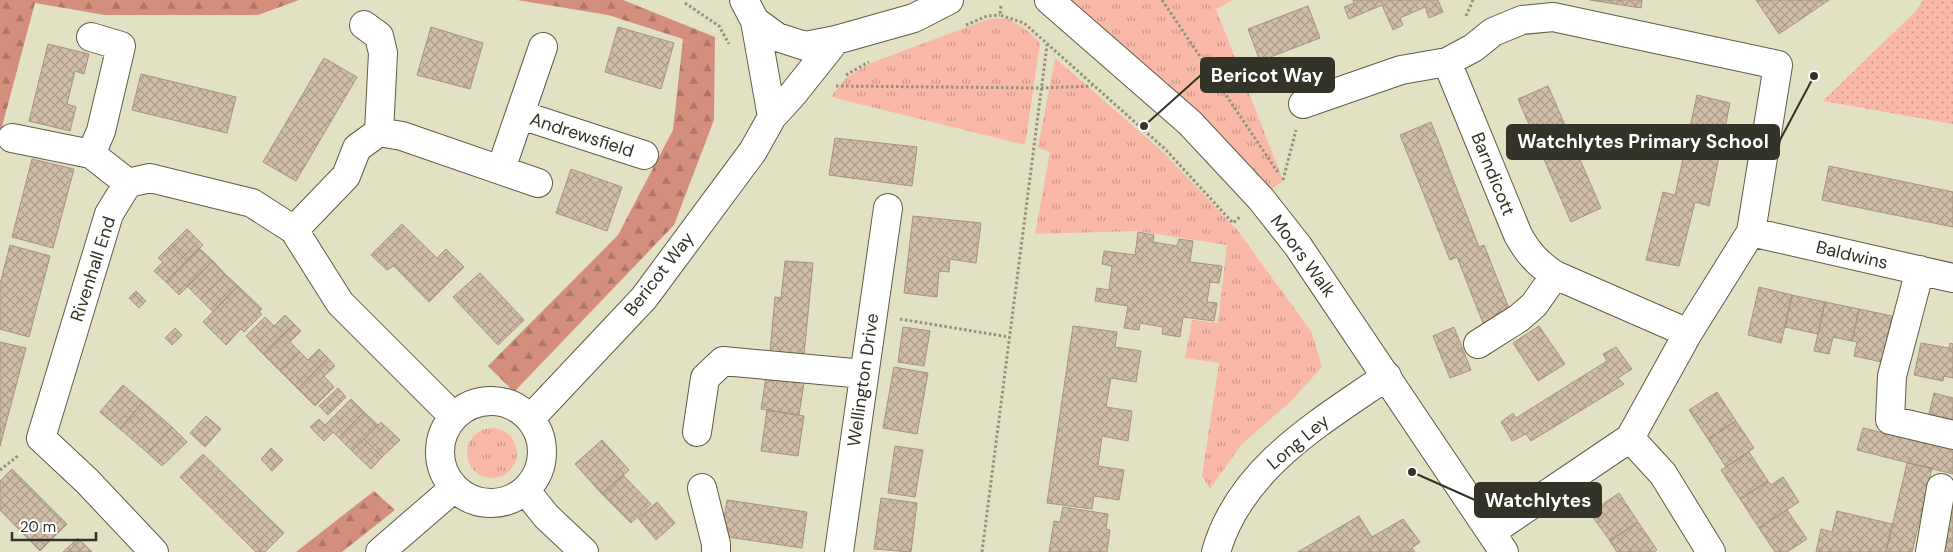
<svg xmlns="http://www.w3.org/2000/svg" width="1953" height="552" viewBox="0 0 1953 552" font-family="'DM Sans',sans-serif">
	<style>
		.grass { fill: url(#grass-tufts) }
		.forest { fill: url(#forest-firs) }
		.park { fill: url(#park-dots) }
		.building { fill: url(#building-cross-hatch); stroke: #a7947f }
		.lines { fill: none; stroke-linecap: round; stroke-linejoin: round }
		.minor-casing { stroke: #5f5d45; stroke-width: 30 }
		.path { stroke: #92917c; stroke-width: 3; stroke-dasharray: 2.5 2.5; stroke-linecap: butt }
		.minor { stroke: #fff; stroke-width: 28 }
		.labels { text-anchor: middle; stroke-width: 4; stroke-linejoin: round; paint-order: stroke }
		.street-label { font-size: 18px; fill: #343328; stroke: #fff }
		.leader { fill: none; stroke: #343328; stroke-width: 2 }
		.callout-dot { fill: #343328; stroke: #fff; stroke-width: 2 }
		.callout { fill: #343328; stroke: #343328; stroke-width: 2 }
		.callout-label { font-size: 19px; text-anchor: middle; font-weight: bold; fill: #fff }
	</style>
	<defs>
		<pattern id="grass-tufts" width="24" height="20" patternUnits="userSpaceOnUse" patternTransform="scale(1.25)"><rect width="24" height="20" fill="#fab9a7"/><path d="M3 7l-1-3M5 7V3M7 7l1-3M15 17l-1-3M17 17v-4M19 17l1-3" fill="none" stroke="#cb9788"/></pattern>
		<pattern id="forest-firs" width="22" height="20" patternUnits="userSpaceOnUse" patternTransform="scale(1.25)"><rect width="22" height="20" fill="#d48f7c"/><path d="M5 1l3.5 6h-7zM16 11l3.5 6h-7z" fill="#ad7566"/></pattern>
		<pattern id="park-dots" width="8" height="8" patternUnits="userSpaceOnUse" patternTransform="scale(1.25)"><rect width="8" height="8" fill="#fab9a7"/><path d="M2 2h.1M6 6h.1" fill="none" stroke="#cb9788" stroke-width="1.8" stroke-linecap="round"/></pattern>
		<pattern id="building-cross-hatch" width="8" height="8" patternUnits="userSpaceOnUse" patternTransform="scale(1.25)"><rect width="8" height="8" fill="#d1bda7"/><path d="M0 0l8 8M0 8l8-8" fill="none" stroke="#aa9a88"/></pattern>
	</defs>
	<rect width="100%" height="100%" fill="#e2e1c4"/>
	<path class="grass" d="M1049,0H1233L1216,9L1283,180L1261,199Z
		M1006,18L1024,28L1040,43L1025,145L831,97L847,77L873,62L989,19Z
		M1055,58L1163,152L1238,231L1312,333L1322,367L1292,400L1241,445L1210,489L1202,476L1219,363L1185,358L1192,320L1218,323L1227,245L1138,231L1035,234L1050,152L1038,148Z
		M467 453a25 25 0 1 1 50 0a25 25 0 1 1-50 0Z"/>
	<path class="forest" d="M0,0H299L258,15H105L35,3L0,134Z
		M517,0H623L715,37L714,120L674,225L514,392L488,366L618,235L673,130L683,39L608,15Z
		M374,491L395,510L342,552H296Z"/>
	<path class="park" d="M1923,0H1953V124L1823,101L1916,11Z"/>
	<path class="building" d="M1353,0H1438L1443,12L1429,18L1425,7L1400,18L1403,25L1393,30L1382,5L1349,19L1344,7L1354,3Z
		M1590,0H1642L1641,8Z
		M1756,0H1829L1779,34Z
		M1308,6L1320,38L1260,61L1248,29Z
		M431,27L483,43L470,89L417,75Z
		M618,27L674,43L661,89L605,72Z
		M48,44L89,54L84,74L75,71L67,104L76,107L70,131L29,121Z
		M324,58L357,77L296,181L263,162Z
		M141,74L236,97L227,133L132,110Z
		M1548,86L1601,208L1571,222L1518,99Z
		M1697,95L1730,103L1709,206L1695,202L1679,266L1646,260L1663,192L1675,195Z
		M1431,122L1479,247L1484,245L1510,311L1483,323L1457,257L1450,260L1400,135Z
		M835,138L917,147L912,186L829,175Z
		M32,159L74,169L53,248L12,237Z
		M1829,166L1953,192V227L1822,200Z
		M571,169L622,187L607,231L556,213Z
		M913,216L981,223L976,263L950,259L949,272L939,271L937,297L904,293Z
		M402,224L437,258L446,249L464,267L429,302L394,266L387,270L371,255Z
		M187,229L203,245L187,261L171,245Z
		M1138,232L1154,235L1153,242L1177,246L1179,239L1193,241L1190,262L1222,266L1219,283L1210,282L1207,302L1217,303L1214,321L1183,317L1180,337L1162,334L1163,327L1140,323L1139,330L1124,328L1128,306L1095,301L1097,288L1109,290L1112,266L1102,264L1104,251L1135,255Z
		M10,245L50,256L29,337L0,329V284Z
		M171,245L187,261L166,282L154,271L163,262L158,258Z
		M199,248L213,261L179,295L166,282Z
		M213,261L225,274L200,299L187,286Z
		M785,261L813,263L804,355L770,351L775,297L781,298Z
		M480,273L524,320L498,345L453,297Z
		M225,274L238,286L213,312L200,299Z
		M238,286L262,309L259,312L262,314L244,332L241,329L226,345L203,322Z
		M1759,287L1792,295L1781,343L1748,335Z
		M136,291L146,301L139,308L129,298Z
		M1792,295L1825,302L1818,334L1785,327Z
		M1825,302L1859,309L1852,341L1833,337L1829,354L1814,351Z
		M1859,309L1892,316L1882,362L1854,356L1857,342L1852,341Z
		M285,315L294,324L263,354L246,336L265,317L274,326Z
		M294,324L301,331L290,342L300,352L280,371L263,354Z
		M1073,326L1117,332L1115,347L1141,351L1136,382L1111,378L1106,407L1132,411L1128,441L1102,436L1098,466L1124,470L1119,500L1094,496L1092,509L1047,503Z
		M1539,326L1565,364L1538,381L1513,343Z
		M903,327L930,331L924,366L898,362Z
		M1454,327L1471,370L1450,378L1433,336Z
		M175,328L182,335L172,345L165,338Z
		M0,342L26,348L0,446Z
		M1921,343L1949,348L1950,343L1953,344V378L1944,376L1943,381L1914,375Z
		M1616,347L1632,369L1618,378L1624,384L1531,441L1526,434L1512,441L1501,422L1513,413L1516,418L1607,361L1603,354Z
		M319,349L328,358L298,389L280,371L300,352L308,360Z
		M328,358L335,366L324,376L334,387L315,406L298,389Z
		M894,367L928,373L917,434L883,428Z
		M767,370L805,376L799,415L761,409Z
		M123,385L143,402L120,429L100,412Z
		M338,388L346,397L328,415L319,406Z
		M1717,392L1736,421L1708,439L1689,410Z
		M1934,393L1953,398V420L1929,414Z
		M351,399L364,412L339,438L333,432L324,441L310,427L319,419L325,425Z
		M143,402L172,427L148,453L120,429Z
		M767,410L804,416L798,456L761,451Z
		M364,412L378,425L352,451L339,438Z
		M206,416L221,429L205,447L190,433Z
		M1736,421L1754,448L1726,467L1708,439Z
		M381,422L400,440L382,457L364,439Z
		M172,427L187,442L162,466L148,453Z
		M1863,428L1953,449V474L1857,450Z
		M364,439L382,457L371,469L352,451Z
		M602,440L629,470L602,494L575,464Z
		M895,446L923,450L915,497L888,493Z
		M271,448L283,460L272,471L261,459Z
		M1749,452L1768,481L1740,499L1721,470Z
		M203,454L284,533L265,552H256L180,477Z
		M1907,463L1932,468L1912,552H1886Z
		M12,469L67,524L40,551L0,510V481Z
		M623,475L651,504L631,523L602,494Z
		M1783,477L1799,502L1759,528L1740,499L1768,481L1771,485Z
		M1619,493L1638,522L1610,541L1590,513Z
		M1953,495V552H1939Z
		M881,498L917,503L911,552L874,549Z
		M727,500L807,512L802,548L721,536Z
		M657,502L675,523L656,540L638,518Z
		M1063,507L1108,514L1106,529L1110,530L1107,552H1049L1054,521L1060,522Z
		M1787,510L1807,539L1787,552H1775L1759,528Z
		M1837,511L1892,524L1886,552H1816L1821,529L1832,532Z
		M1359,516L1372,537L1403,519L1420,542L1412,548L1415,552H1298Z
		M1638,522L1657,550L1654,552H1617L1610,541Z
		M78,538L92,552H63Z"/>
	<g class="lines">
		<g class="minor-casing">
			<path id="minor" d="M744,0L755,21L777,37L805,46L836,40L914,18L949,0
				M1049,0L1190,123L1261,199L1298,246L1504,552
				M755,21L772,117
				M364,25L379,36L383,53L379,132
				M1447,62L1518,235C1528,253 1538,264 1555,275L1688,333
				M1303,104L1401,70L1447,62L1473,48L1493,32L1522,20L1553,17L1778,65L1751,232L1688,333L1630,438L1491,532
				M521,115L644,155
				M12,138L91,154L128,183
				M91,154L101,131L121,46L91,37
				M501,169L543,47
				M294,230L346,176L357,148L379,132L402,136L538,183
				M1751,232L1953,278
				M1920,270L1892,376L1890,420L1953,435
				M1478,344L1519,318L1534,305L1555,275
				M440 452a51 51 0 1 1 102 0a51 51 0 1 1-102 0Z
				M530,419L644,298L753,151L772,117L793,94L836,40
				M697,432L705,378L723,361L864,374
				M1630,438L1663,474L1711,552
				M702,488L716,544V552
				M526,491L546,516L584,552
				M154,552L87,481L41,438L109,214L128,183L150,178L252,203L294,230L340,303L454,417
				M380,552L454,488
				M839,552L888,208
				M1216,552C1240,468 1319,423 1387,376
				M1930,552L1941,488"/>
		</g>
		<path class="path" d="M1162,0L1279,174
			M685,3L719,26L729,44
			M1001,6L1000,15L1024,23L1165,149L1233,223L1240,217
			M1466,16L1473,0
			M966,25L987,16L1000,15
			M846,75L869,62
			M836,86L1041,88L1092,86
			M1283,180L1296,130
			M900,319L1009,337
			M0,470L19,455
			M982,552L1047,45"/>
		<use href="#minor" class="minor"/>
	</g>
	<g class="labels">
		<g class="street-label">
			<text transform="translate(582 135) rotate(18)" y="6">Andrewsfield</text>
			<text transform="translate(1493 174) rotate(68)" y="6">Barndicott</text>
			<text transform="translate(1852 255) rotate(13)" y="6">Baldwins</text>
			<text transform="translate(1303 256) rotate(54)" y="6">Moors Walk</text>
			<text transform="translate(93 269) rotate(-72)" y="6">Rivenhall End</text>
			<text transform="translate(659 274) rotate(-52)" y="6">Bericot Way</text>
			<text transform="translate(863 380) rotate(-82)" y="6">Wellington Drive</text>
			<text transform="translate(1298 442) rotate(-40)" y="6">Long Ley</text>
		</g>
	</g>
	<path class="leader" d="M1144 126L1201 75M1814 76L1779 142M1412 472L1475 500"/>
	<g class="callout-dot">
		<circle cx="1144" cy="126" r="5"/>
		<circle cx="1814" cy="76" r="5"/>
		<circle cx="1412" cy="472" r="5"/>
	</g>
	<g class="callout">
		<rect x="1201" y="58" width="133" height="34" rx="5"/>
		<rect x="1507" y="125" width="272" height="34" rx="5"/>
		<rect x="1475" y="483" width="126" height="34" rx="5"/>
	</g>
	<g class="callout-label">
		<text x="1267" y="82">Bericot Way</text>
		<text x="1643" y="148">Watchlytes Primary School</text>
		<text x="1538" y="507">Watchlytes</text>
	</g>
	<path d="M12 532v8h84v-8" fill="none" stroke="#343328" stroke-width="2.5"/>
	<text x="20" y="532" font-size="15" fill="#343328" stroke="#ffffff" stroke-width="4" paint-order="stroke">20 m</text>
</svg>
